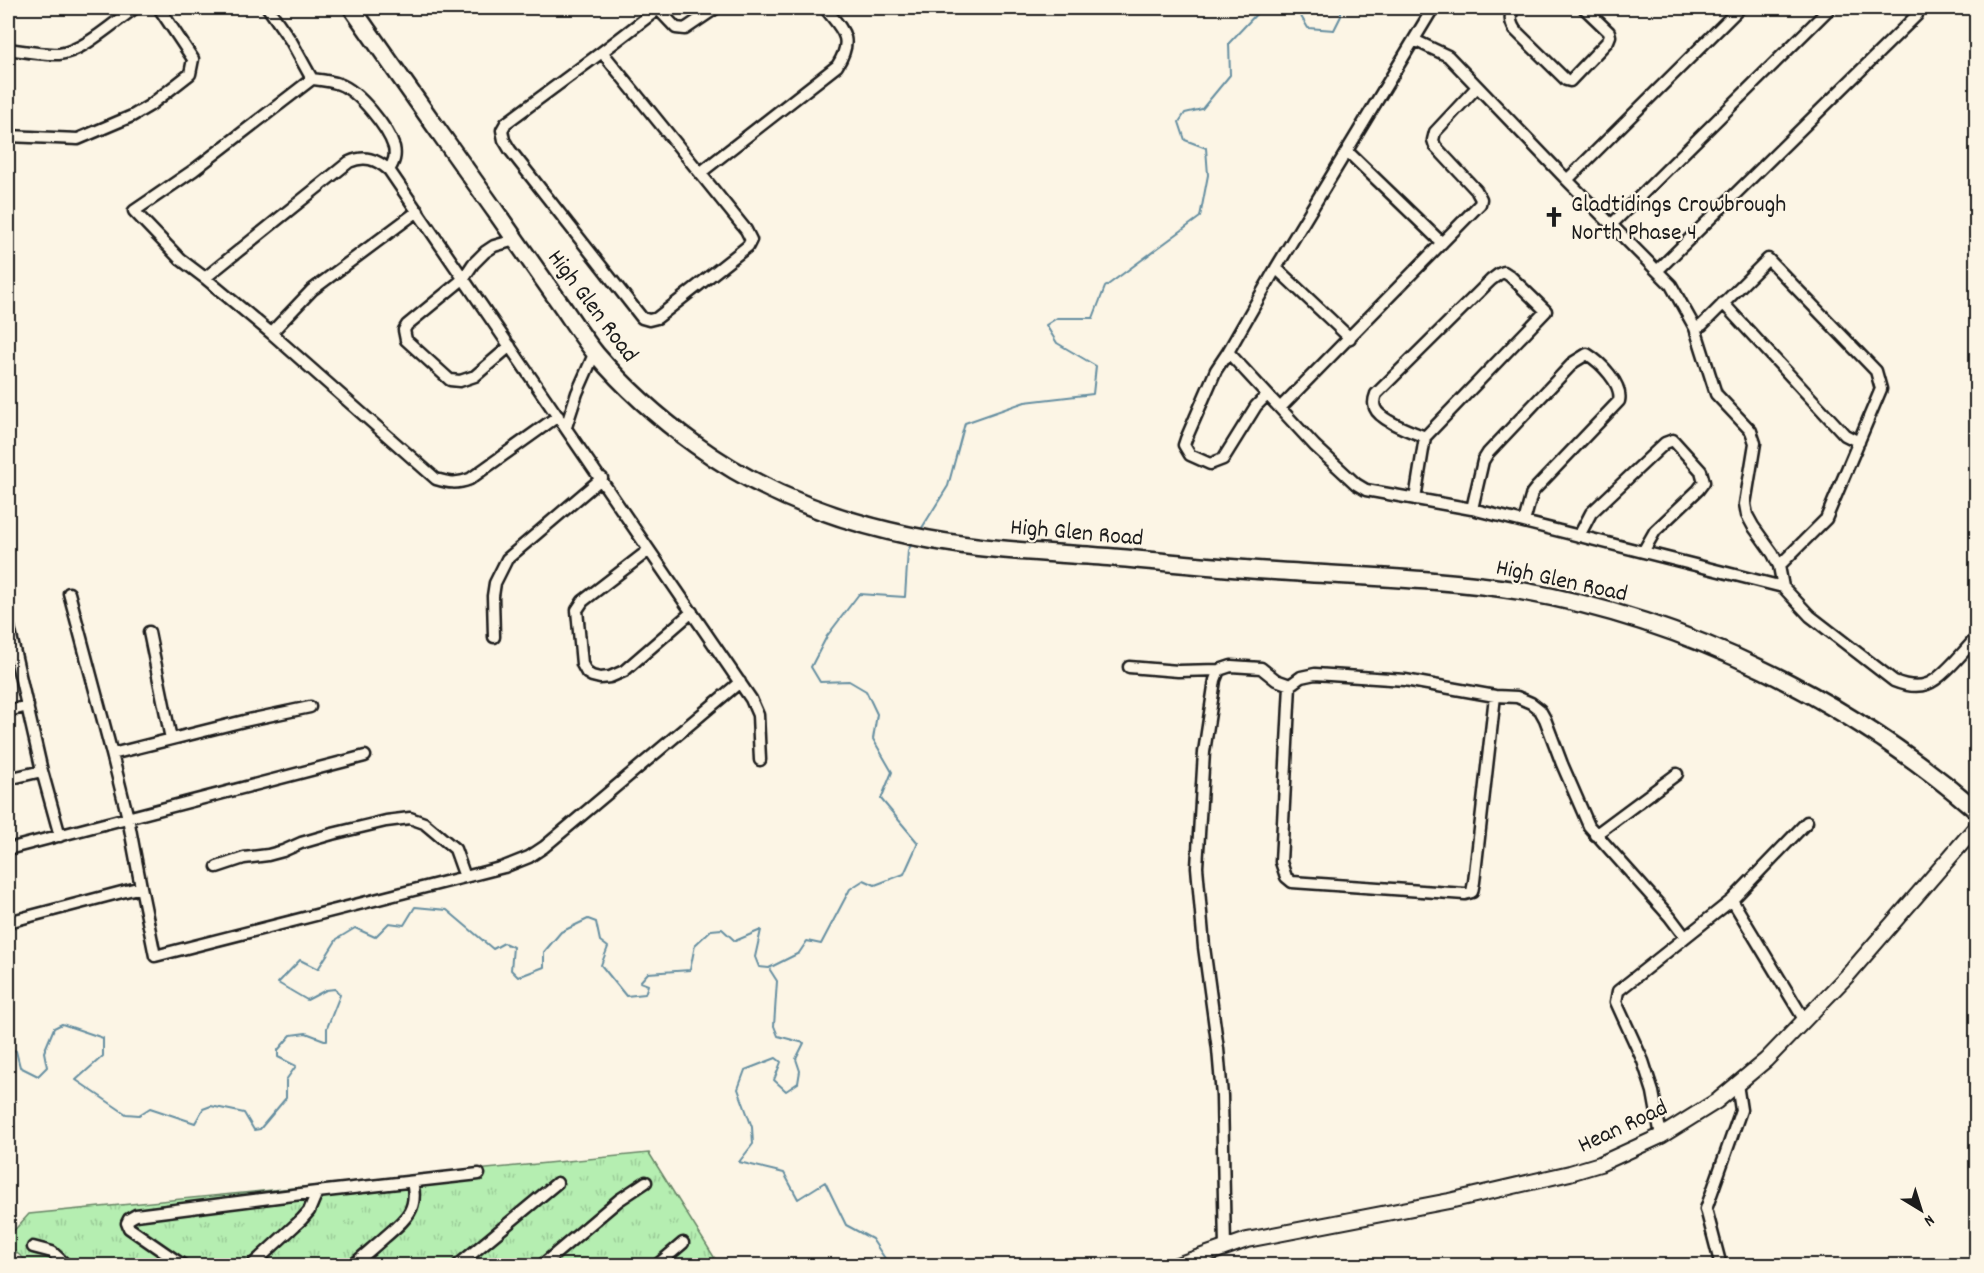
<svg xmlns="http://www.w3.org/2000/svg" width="1984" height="1273" viewBox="0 0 1984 1273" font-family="Dekko,sans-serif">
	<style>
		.grass { fill: url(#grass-tufts); stroke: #688566; stroke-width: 1.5 }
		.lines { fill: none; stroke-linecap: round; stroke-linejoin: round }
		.stream { stroke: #668fa1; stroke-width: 2 }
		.street-casing { stroke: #1c1c1c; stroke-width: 15 }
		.secondary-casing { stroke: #1c1c1c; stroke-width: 18 }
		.primary-casing { stroke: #1c1c1c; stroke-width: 21 }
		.street { stroke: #fcf5e5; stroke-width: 10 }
		.secondary { stroke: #fcf5e5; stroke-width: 14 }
		.primary { stroke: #fcf5e5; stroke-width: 16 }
		.labels { text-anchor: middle; stroke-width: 4.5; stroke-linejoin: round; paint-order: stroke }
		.poi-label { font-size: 24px; fill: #1c1c1c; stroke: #fcf5e5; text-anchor: start }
		.street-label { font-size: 24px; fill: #1c1c1c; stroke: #fcf5e5 }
	</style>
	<defs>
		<pattern id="grass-tufts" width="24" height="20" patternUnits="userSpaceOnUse" patternTransform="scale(1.5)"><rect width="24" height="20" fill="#b5eeb1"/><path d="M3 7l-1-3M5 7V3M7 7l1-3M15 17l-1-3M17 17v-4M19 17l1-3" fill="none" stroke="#9bcc98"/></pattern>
	</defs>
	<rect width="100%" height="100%" fill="#fcf5e5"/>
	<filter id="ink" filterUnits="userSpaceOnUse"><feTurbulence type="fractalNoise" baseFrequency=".0167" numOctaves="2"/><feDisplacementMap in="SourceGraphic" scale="12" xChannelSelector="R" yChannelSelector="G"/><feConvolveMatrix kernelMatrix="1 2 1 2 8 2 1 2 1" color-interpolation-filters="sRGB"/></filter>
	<g filter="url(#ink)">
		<path class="grass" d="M649,1153L719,1265L33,1266L8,1246V1237L29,1214Z"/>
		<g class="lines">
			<path class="stream" d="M1296,8L1308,28L1334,30L1341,16V8
				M920,531L948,486L965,423L1025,402L1093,394L1096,366L1057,343L1046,325L1057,318H1093L1105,287L1200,217L1208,175L1206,148L1185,140L1179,122L1185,113L1202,109L1230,75L1229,43L1262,8
				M770,970L777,981L774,1026L778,1036L804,1043L796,1059L800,1071L798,1083L786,1091L774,1080L781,1062L776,1058L745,1070L738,1089L752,1127L753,1144L739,1162L784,1173L798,1199L825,1182L846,1225L872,1239L890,1266
				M8,1048L16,1051L20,1067L38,1076L47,1067L44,1052L54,1028L62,1024L103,1038V1056L76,1080L126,1114L139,1115L150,1108L195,1123L203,1109L211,1106L244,1113L254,1130L260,1129L286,1098V1080L296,1066L278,1057V1050L291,1035L306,1033L327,1041V1028L340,995L335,989L326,990L307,1000L278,983L300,960L318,969L337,939L355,928L375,937L389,923L404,925L415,907L447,910L493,949L504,943L513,947L511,970L518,977L544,967V952L561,932L588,919L596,922L600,941L608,947L601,965L626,996L645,994L648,985L640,982L648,973L690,970L695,945L711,930L722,929L735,941L761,930L755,957L759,967L769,968L799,953L807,941L821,944L850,889L864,880L875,885L904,874L918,843L881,799L892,772L873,739L877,714L866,691L849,681L820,682L811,667L827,636L859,594L905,597L908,550L912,544"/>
			<g class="street-casing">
				<path id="street" d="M268,8L291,41L312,79
					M716,8L685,29L676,28L658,9L602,52L506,123L502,130L504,140L510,150L642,318L649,320L657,318L748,246L751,240L746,230L700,173L837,66C855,38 842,30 825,8
					M1433,8L1276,268L1228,352L1315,446L1356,484L1366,490L1472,509L1783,587L1810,616L1894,681C1904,685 1916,688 1927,684C1941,680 1965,650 1976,638
					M1514,8C1509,16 1510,22 1515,30L1566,80L1570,81L1608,41L1610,36L1609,32L1584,8
					M1414,40L1448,56L1567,180L1671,285L1695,328L1716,394L1751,431L1755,443L1745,504L1747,515L1753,526L1773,554L1779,566L1783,587
					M8,49C23,51 44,55 59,54C84,51 114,22 135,8
					M602,52L700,173
					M8,136L78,139L132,116L149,106L190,74L193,59L159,8
					M1347,151L1442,243
					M389,170C394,162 396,156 394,147C388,128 359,91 339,84C331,81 320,80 312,79L194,170L134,211L180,259L205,278L271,333L436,479C449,483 457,484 470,479L558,416
					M1567,180L1740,8
					M1612,224L1830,8
					M1276,268L1350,338
					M1658,270L1917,15
					M205,278L349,162C365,155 376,159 389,170L751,699L758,715L760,760
					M1723,303L1845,435L1859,442
					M1695,328L1702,325L1768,259L1876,371L1881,389L1826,519L1779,566
					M271,333L312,290L418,211
					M510,346L475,376L460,381L450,380L406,340L404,330L407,325L463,279L473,264L485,252L494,246L515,240
					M1228,352L1216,370L1186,439L1184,445L1190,455L1210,464L1223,459L1256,406L1267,395
					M1280,408L1480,204L1481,199L1476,190L1435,146L1433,140L1435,132L1477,87
					M566,427L577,393L595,352
					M1415,499L1425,437L1546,311L1510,276L1504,272L1499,274L1491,280L1376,394C1374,399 1373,403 1375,408C1380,421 1413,432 1425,437
					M1472,509L1483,461L1488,453L1574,362L1587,354C1600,362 1623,384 1619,401L1536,488L1532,493L1524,522
					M1579,536L1591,513L1665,443L1673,440L1701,471L1704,482L1698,490L1655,531L1643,552
					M649,550L583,601L577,610L582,664L587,673L592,676L600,678L610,677L624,671L692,612
					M69,593L112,754
					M8,623L42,771L60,836
					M149,632L171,739
					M494,637L493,596L495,583L507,559L602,478
					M1129,667L1178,671L1219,670
					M1290,685L1281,862L1286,877L1292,882L1465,894L1472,892L1474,882L1495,696
					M8,711L28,706
					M8,779L42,771
					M1595,835L1677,774
					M8,849L365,756
					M217,867L244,858L268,855L283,851L301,843L332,834L386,821L410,818L424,823L455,849L465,877
					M141,887L155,956L504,867L529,857L544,847L740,682
					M1732,900L1805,1021
					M8,922L141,887L128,818L112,754L244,721L310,707
					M1661,1136L1653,1092L1643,1061L1616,1002L1618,991L1732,900L1807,822
					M33,1247L52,1252L67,1266
					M1225,1249L1222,1096L1218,1049L1204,947L1197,867L1204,752L1215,680L1219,670L1231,666L1261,668L1276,680L1290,685L1301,677L1315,674L1405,680L1495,696L1517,697L1531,703L1540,710L1545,719L1562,764L1589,826L1670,917L1685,937
					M184,1266L129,1228L127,1223L129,1219L136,1215L317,1192L479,1174
					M251,1266L302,1219L309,1211L317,1192
					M352,1266C363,1256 374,1247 385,1237C405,1220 419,1210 412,1182
					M457,1266L557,1183
					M541,1266L619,1200L646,1182
					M656,1266L683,1243
					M1721,1266L1706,1209L1741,1110L1737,1084"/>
			</g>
			<g class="secondary-casing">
				<path id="secondary" d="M1174,1266L1247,1240L1449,1201L1570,1173L1600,1164L1661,1136L1717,1101L1766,1060L1847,976L1976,827"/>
			</g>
			<g class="primary-casing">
				<path id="primary" d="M352,8C399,76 448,144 496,212C516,241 537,270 557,299C570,317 582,337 596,354C625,388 660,419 696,445C774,502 869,532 964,545C1012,552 1060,553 1108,557C1169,562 1230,569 1291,572C1367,577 1445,579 1521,591C1688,620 1849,700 1976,810"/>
			</g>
			<use href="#street" class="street"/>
			<use href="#secondary" class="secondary"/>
			<use href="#primary" class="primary"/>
		</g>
	</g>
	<defs>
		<g id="church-bare" transform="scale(1.62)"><path d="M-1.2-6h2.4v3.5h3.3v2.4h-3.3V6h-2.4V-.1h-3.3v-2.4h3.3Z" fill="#1c1c1c" stroke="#fcf5e5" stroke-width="2.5" paint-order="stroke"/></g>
	</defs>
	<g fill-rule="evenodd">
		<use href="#church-bare" x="1554" y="217"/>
	</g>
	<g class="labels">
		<g class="poi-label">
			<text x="1571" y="211">Gladtidings Crowbrough<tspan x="1571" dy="28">North Phase 4</tspan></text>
		</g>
		<g class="street-label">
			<text transform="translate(594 305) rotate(53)" y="8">High Glen Road</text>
			<text transform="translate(1077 531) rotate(5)" y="8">High Glen Road</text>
			<text transform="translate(1562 579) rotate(12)" y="8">High Glen Road</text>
			<text transform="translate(1622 1125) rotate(-25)" y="8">Hean Road</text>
		</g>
	</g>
	<rect width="1984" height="1273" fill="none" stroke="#fcf5e5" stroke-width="30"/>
	<rect x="15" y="15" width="1954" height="1243" fill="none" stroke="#1c1c1c" stroke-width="2" filter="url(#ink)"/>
	<g transform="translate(1921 1210) rotate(142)" stroke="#fcf5e5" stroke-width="4.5" paint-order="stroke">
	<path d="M0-4.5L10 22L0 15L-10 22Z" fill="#1c1c1c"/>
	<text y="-9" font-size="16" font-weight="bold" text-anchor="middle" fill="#1c1c1c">N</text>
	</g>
</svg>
